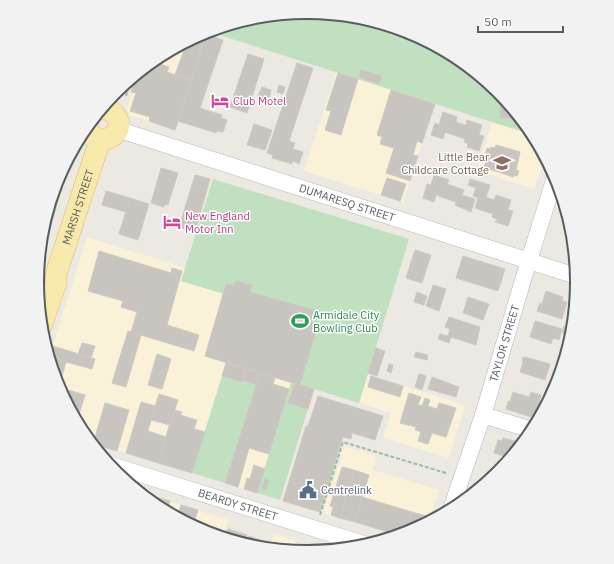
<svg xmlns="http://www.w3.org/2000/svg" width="614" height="564" viewBox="0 0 614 564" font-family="'IBM Plex Sans',sans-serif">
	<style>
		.commercial { fill: #f9f1d8 }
		.green { fill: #c0e0c0 }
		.building { fill: #c8c5c0; stroke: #cfcac0 }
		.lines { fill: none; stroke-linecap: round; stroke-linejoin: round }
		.minor-casing { stroke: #b4b7ba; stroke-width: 17 }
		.major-casing { stroke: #e2bc64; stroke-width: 22 }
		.path { stroke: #98bea2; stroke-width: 2; stroke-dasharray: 4 2; stroke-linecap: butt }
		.minor { stroke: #fff; stroke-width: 16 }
		.major { stroke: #f6e9ab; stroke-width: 21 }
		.labels { text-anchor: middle; stroke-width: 3; stroke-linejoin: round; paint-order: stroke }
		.hotel-label { font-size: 11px; fill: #b23c85; stroke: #fff; text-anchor: start }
		.education-label { font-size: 11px; fill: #785e54; stroke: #fff; text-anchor: end }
		.street-label { font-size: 11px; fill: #5a5d60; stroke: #fff }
		.leisure-label { font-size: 11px; fill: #27864d; stroke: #fff; text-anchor: start }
		.service-label { font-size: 11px; fill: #4e5e75; stroke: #fff; text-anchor: start }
		.rim { fill: none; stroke: #5a5d60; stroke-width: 2 }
	</style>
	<rect width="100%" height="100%" fill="#ebe9e1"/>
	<path class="commercial" d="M206,32L175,130L130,115L127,109L136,75L157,57Z
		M336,72L435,104L403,202L304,171Z
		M492,122L533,135L545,157L534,189L477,171Z
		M87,237L186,268L182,281L224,294L205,356L226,363L192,473L92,443L82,432L57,385L49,358Z
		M260,373L291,383L257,493L225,483Z
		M368,375L465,405L449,458L383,438L391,413L359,403Z
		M344,446L377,456L373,470L439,490L429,522L410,532L398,535L323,513Z
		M139,492L229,520L223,537L203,531L157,506Z
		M274,534L296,541L293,551L269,548Z"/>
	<path class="green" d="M307,12L360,17L411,33L457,58L498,91L533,135L207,31L255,17Z
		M213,179L409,239L359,403L314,389L280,500L257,493L291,383L260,373L225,483L192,473L226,363L205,356L224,294L181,281Z"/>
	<path class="building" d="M206,32L191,80L175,75L187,42Z
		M206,34L223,40L200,108L222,115L221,118L227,120L223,132L217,131L216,133L178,121Z
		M248,54L264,59L247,113L230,107Z
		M154,62L169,67L167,72L191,80L175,130L149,121L150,117L130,111L136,93L131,92L136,76L150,63L152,66Z
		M297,63L313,68L289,141L295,143L293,149L303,152L299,164L293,161L292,164L272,158L273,155L267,153Z
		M361,70L382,76L379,84L359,77Z
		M338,73L358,79L341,135L325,130L331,111L326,110Z
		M279,85L285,87L283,94L277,92Z
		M262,87L271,90L269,99L258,96Z
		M391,90L435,104L422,143L417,141L413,155L418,156L410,181L386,173L394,148L380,144L382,137L377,135Z
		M501,100L506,101L521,119L500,118Z
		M443,112L457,117L456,122L466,125L467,120L482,125L479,135L484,136L479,151L467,147L468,144L464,142L465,139L445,132L443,139L431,135L435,123L439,125Z
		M254,124L272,130L265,150L247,145Z
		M496,145L520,152L516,170L519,171L517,176L514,175L513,177L484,167L487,158L484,157L487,148L490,149L491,147L495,148Z
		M70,155L71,156L48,236H49L43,256L40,255L42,229L58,178Z
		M161,168L178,173L168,205L165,204L164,207L151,203Z
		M195,175L210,179L195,232L179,227Z
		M434,175L449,180L447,184L464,190L462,195L475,199L471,212L455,205L456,202L436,195L434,202L423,198L427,184L431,185Z
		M387,178L406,184L400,201L381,195Z
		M470,179L490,185L486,197L494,200L496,195L511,200L508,210L513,211L508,226L495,222L497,219L492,217L493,214L475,208L478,198L473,196L476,188L468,185Z
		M106,191L130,198L126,212L102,205Z
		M130,198L149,204L138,240L119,234Z
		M415,250L431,255L422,283L406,278Z
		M99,251L171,273L172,268L182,271L167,325L199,335L194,351L131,332L137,312L121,307L123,301L88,291Z
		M463,256L505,269L498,291L456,278Z
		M236,281L252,285L250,292L314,310L311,322L318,324L300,385L205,356L226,284L234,286Z
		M433,285L446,289L439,311L426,306Z
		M546,291L563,297L562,301L567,302L562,319L537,311L540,303L542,304Z
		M417,292L427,296L424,305L414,302Z
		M468,297L489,304L483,320L463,313Z
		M573,309H574L573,327L568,325Z
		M449,317L480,327L476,345L451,337L449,343L438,339L440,334L448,336L450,329L445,327Z
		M535,321L562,329L559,340L553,338L551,344L530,337Z
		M564,326L569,328L567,334L562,333Z
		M128,331L141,335L126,387L112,383Z
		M82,343L95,346L91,358L78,354Z
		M53,346L95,359L92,369L66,362L62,376L54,374L49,358Z
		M376,348L385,351L377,376L368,373Z
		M416,352L428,355L427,360L414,357Z
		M157,354L171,359L162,389L148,385Z
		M525,357L550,364L545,380L520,372L523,363L522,358Z
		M226,363L246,369L242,382L222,376Z
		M389,364L393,365L391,373L387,371Z
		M246,369L260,373L256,385L243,380Z
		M260,373L275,378L273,384L289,389L269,454L249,448L238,487L225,483Z
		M419,374L426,376L422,390L415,387Z
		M371,376L403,386L400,397L368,387Z
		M432,377L459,387L456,397L428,389Z
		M295,383L314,389L308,409L288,403Z
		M58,387L85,395L77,421Z
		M513,392L529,397L531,392L541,395L534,418L506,409L508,401L510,402Z
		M409,393L421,397L418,404L422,406L425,398L430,400L428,406L437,409L439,403L456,408L446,437L432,433L428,444L418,441L421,432L415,430L416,427L400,423Z
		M159,394L178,400L170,425L151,420Z
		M318,396L383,416L375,440L352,433L351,439L343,437L320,512L283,501L306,426H308Z
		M141,402L155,406L148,431L166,437L158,463L126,453Z
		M105,403L129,410L117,451L93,444Z
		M174,410L182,412L180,415L197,420L194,429L205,432L192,473L158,463Z
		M503,438L522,443L510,458L494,453L498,440L502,441Z
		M254,465L265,469L257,493L244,489L247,478L250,479Z
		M342,467L354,470L340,518L331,515L333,507L330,506Z
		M354,470L369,475L355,522L340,518Z
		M489,473L497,474L483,485L486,476H488Z
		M265,479L269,480L266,490L262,489Z
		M151,496L170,501L167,511L177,515V517L157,506L150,501Z
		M362,497L412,512L406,533L398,535L355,522Z
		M181,505L198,510L193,526L177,517Z
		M412,512L430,517L429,522L406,533Z
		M228,529L247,535L244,544L225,538Z
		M249,536L261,540L260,543L267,545V548L247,545Z
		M271,546L280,549L281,546L292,549V551L270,548Z"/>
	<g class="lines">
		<g class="minor-casing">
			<g id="minor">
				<path id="s1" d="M118,128L129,133L576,276"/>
				<path d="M483,415L532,430"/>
				<path id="s2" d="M108,464L367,545"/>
				<path id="s3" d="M451,509L483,415L526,270L555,177"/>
			</g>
		</g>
		<g class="major-casing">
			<g id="major">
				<path d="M88,126C92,153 131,135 115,115C112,110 107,109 101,109"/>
				<path id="s4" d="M41,327L56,283V274L100,140"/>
			</g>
		</g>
		<path class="path" d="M126,96L131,79
			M75,146L82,147
			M320,515L343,442L446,473"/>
		<use href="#minor" class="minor"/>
		<use href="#major" class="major"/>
	</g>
	<defs>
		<g id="hotel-bare" transform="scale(1.38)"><path d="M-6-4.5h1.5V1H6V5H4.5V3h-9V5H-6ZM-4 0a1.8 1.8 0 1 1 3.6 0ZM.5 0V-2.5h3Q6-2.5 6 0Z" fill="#d1479c" stroke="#fff" stroke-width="2.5" paint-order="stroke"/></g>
		<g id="school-bare" transform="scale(1.38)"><path d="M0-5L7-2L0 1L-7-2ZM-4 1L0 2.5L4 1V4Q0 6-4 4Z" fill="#8d6e63" stroke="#fff" stroke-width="2.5" paint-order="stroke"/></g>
		<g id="stadium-bare" transform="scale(1.38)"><path d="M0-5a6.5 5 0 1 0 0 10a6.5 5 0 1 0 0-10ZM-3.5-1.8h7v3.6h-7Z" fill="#2e9e5b" stroke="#fff" stroke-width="2.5" paint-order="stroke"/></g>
		<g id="civic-bare" transform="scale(1.38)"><path d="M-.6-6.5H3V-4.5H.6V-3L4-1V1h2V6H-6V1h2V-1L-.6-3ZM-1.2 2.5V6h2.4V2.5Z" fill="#5c6f8a" stroke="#fff" stroke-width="2.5" paint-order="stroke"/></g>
	</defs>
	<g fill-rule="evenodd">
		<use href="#hotel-bare" x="220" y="101"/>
		<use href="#school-bare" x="502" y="163"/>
		<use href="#hotel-bare" x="172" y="222"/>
		<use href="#stadium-bare" x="300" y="321"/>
		<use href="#civic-bare" x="308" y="490"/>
	</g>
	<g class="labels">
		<g class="hotel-label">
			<text x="233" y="105">Club Motel</text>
			<text x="185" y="220">New England<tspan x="185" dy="13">Motor Inn</tspan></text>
		</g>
		<g class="education-label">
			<text x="489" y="161">Little Bear<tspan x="489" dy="13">Childcare Cottage</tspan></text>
		</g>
		<g class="street-label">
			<text dy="4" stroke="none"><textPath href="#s1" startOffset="241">DUMARESQ STREET</textPath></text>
			<text dy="4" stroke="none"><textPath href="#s4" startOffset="126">MARSH STREET</textPath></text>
			<text dy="4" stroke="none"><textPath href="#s3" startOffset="174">TAYLOR STREET</textPath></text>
			<text dy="4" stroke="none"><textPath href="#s2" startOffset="136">BEARDY STREET</textPath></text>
		</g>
		<g class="leisure-label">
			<text x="313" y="319">Armidale City<tspan x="313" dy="13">Bowling Club</tspan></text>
		</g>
		<g class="service-label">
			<text x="321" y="494">Centrelink</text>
		</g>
	</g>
	<path d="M0 0H614V564H0ZM44 282a263 263 0 1 1 526 0a263 263 0 1 1-526 0Z" fill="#f2f2f2" fill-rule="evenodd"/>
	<path class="rim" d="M44 282a263 263 0 1 1 526 0a263 263 0 1 1-526 0Z"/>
	<path d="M478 26v6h85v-6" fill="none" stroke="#5a5d60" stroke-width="2"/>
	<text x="484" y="26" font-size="12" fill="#5a5d60" stroke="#ffffff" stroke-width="3" paint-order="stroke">50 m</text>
</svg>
